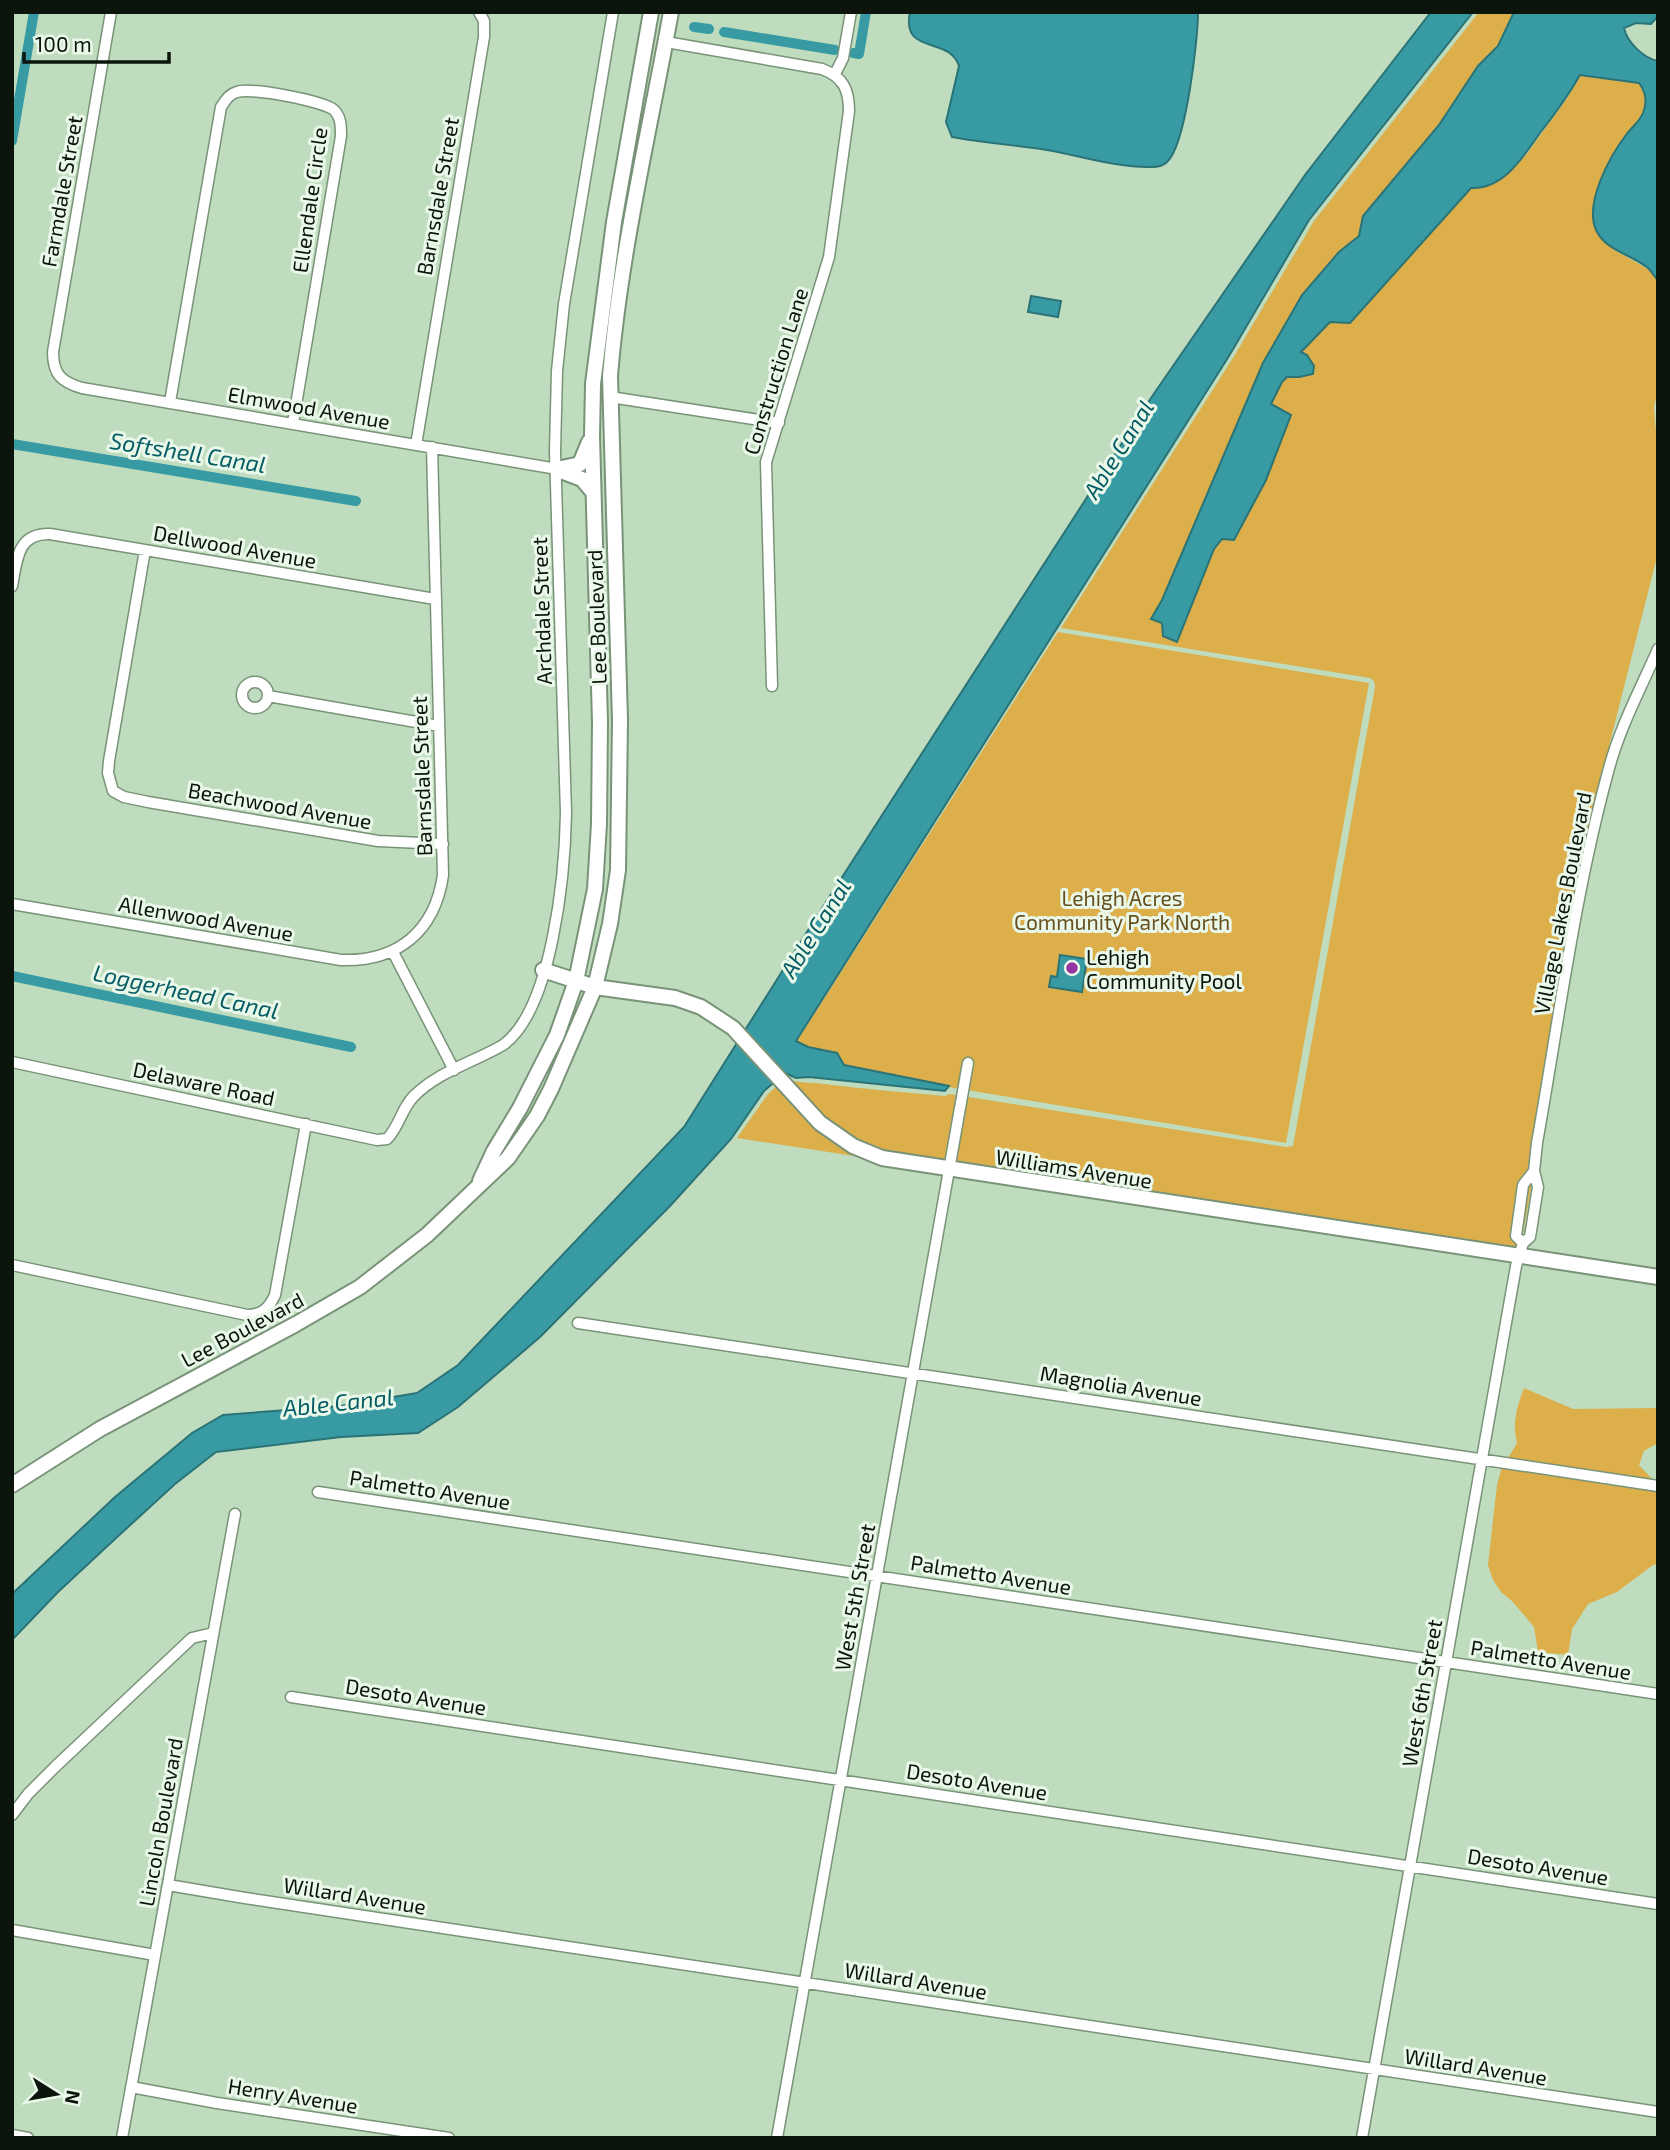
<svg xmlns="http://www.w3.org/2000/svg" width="1670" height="2150" font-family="'Exo 2',sans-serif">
<rect width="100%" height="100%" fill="#bfdcbe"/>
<!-- green -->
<path fill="#dcaf4b" d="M1479 12H1514L1498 46 1478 66 1439 124 1363 216 1359 236 1339 252 1302 295 1263 363 1162 600 1151 619 1162 623 1178 641 1214 549 1222 539 1291 415 1271 405 1282 382 1287 377H1299L1307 355 1301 353 1330 322 1350 323 1471 188 1526 155 1568 97 1580 75 1639 83 1644 90 1645 99 1643 114 1624 138 1614 250 1648 269 1658 281V390L1654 407 1658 457V553L1610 742 1520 1251 884 1153C837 1133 820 1115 786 1078 798 1084 811 1082 824 1084 864 1089 904 1092 945 1096L949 1094 1286 1147 1293 1146 1375 687 1374 681 1370 678 1061 628 1233 358 1314 221Z
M1058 632 1369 683 1286 1143 785 1060Z
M778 1085 867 1158 737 1138 768 1094Z
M1524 1388 1573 1409 1658 1408V1443L1644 1451 1639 1465 1653 1480 1658 1483V1564L1653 1565 1617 1592 1588 1604 1572 1629 1568 1655 1538 1652 1534 1627 1513 1602 1501 1592 1493 1580 1488 1565 1497 1485 1501 1470 1517 1443C1512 1424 1517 1406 1524 1388Z"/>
<!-- water -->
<path fill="#389ba4" stroke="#2a7376" stroke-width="2" d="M910 12H1198C1198 39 1186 145 1167 162 1163 166 1158 167 1152 167 1117 168 1081 156 1047 150 1016 145 983 143 952 137L946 122 959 66C949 35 901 56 910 12Z
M1431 12H1473L1309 220 1229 356 796 1041 808 1047 837 1053 844 1065 949 1086 945 1091 809 1077 796 1078 785 1073 764 1091 731 1139 670 1206 540 1337 458 1407 418 1433 341 1437 216 1452 175 1484 115 1539 58 1592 12 1640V1594L115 1497 192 1433 223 1415 340 1406 417 1393 458 1365 684 1127 817 916 1153 395 1305 175Z
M1514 12H1658V16L1651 24 1636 23 1624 28C1627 42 1643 58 1658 61V281C1655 277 1652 272 1648 268 1631 254 1606 251 1596 230 1584 203 1610 156 1626 135 1631 128 1640 121 1643 113 1647 103 1646 92 1639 83L1580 75C1568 96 1555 114 1540 133 1523 157 1504 189 1471 188L1350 323 1330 322 1301 352 1307 355 1314 366 1313 374 1299 377H1287L1282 382 1271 404 1291 415 1266 480 1234 540 1222 539 1214 549 1177 642 1163 636 1162 623 1151 619 1162 600 1263 363 1302 295 1339 252 1359 236 1363 216 1439 125 1478 66 1498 46Z
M1031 296 1061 301 1058 317 1028 312Z
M1060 955 1087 959 1082 992 1049 987 1051 976 1057 977Z"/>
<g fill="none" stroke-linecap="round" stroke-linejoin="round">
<!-- canal -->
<path stroke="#389ba4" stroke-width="10" d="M694 27 709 29
M724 32 835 50
M853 53 859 54 866 12
M12 141 34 12
M12 444 356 501
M12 976 351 1047"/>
<!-- street casing -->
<g stroke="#799378" stroke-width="13">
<path id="street" d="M111 12 53 352C53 374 61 382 82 388L557 469
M666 42 822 69C843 77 849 89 849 111L829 257 766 462 772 686
M835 74 843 58 851 12
M610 397 779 423
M170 402 221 107C226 100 229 94 237 92 251 87 323 101 334 110 341 117 341 126 341 136L293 423
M416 445 484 37V21L479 12
M145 550 109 761 108 773 113 791 124 797 148 802 378 841 443 844
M12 586C17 560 17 533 50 534L435 599
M242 695a13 13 0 1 1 26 0a13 13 0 1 1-26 0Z
M268 696 439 726
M12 904 341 960C398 962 435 931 443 875L432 447
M393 952 454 1070
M12 1062 377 1140 387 1139C399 1127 401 1110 413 1097 437 1072 474 1062 503 1045 553 1009 565 871 566 813L555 451 557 371 564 304 613 12
M1523 1243 1516 1236 1523 1185 1534 1171
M12 1265 247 1315C262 1315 269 1308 275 1295L306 1124
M578 1323 1658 1486
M318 1492 1658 1694
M291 1697 1658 1904
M12 1815 28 1794 56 1766 192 1638 213 1633
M168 1885 245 1898 1658 2112
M12 1930 155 1955
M131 2087 217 2103 449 2138
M12 2135 28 2138
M122 2138 235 1514
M777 2138 968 1063
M1362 2138 1516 1266 1523 1243 1530 1237 1538 1187 1534 1171 1537 1143C1559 1019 1575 893 1608 772 1619 729 1640 690 1658 649"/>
</g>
<!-- secondary casing -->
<g stroke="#799378" stroke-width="18">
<path id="secondary" d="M557 469 580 464 589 442
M558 470 582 479 593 492
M543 970 595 987 675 998 701 1007 733 1028 820 1123 853 1146 882 1158 1658 1277
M480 1181 494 1151 520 1108 557 1035 576 981 595 889 599 824 600 722 592 436 593 384 614 222 651 12
M12 1485 100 1429 296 1324 360 1287 427 1235 508 1158 537 1116 551 1089 595 987 610 924 618 870 620 720 610 376C620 254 649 133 671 12"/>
</g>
<!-- street -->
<use href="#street" stroke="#fff" stroke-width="10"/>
<!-- secondary -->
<use href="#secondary" stroke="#fff" stroke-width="14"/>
</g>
<!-- markers -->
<circle fill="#95359d" stroke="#eaf8e9" stroke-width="2.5" cx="1072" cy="968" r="7"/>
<g text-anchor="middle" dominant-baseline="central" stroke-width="6" stroke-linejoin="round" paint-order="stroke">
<!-- street labels -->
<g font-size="21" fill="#0b150b" stroke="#eaf8e9">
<text transform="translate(61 191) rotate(-80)">Farmdale Street</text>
<text transform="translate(437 196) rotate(-80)">Barnsdale Street</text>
<text transform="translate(309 200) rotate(-82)">Ellendale Circle</text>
<text transform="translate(775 371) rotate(-73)">Construction Lane</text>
<text transform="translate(309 407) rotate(10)">Elmwood Avenue</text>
<text transform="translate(235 546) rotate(10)">Dellwood Avenue</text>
<text transform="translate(541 611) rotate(-92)">Archdale Street</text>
<text transform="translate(596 617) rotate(-92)">Lee Boulevard</text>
<text transform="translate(421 776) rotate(-92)">Barnsdale Street</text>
<text transform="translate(280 805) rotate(10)">Beachwood Avenue</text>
<text transform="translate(1562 903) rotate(-79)">Village Lakes Boulevard</text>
<text transform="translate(206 918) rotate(10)">Allenwood Avenue</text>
<text transform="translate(204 1083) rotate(12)">Delaware Road</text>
<text transform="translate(1074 1168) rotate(9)">Williams Avenue</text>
<text transform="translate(242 1329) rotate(-28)">Lee Boulevard</text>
<text transform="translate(1121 1385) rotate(9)">Magnolia Avenue</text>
<text transform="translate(430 1489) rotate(9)">Palmetto Avenue</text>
<text transform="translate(991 1574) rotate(9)">Palmetto Avenue</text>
<text transform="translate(854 1597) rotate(-80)">West 5th Street</text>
<text transform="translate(1551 1659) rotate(9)">Palmetto Avenue</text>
<text transform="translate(1421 1693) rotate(-80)">West 6th Street</text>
<text transform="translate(416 1696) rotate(9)">Desoto Avenue</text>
<text transform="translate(977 1781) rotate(9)">Desoto Avenue</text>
<text transform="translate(160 1822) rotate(-80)">Lincoln Boulevard</text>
<text transform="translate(1538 1866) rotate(9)">Desoto Avenue</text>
<text transform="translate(355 1895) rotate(9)">Willard Avenue</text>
<text transform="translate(916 1980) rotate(9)">Willard Avenue</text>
<text transform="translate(1476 2066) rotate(9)">Willard Avenue</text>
<text transform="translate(293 2095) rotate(9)">Henry Avenue</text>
</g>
<!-- park labels -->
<g font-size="21" fill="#67501f" stroke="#eaf8e9">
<text x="1122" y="897">Lehigh Acres<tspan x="1122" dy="24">Community Park North</tspan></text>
</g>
<!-- poi labels -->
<g font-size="21" fill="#0b150b" stroke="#eaf8e9" text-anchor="start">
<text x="1086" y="956">Lehigh<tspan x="1086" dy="24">Community Pool</tspan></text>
</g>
<!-- water labels -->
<g font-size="23" font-style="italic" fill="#055c64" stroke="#eaf8e9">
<text transform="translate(1118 449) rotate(-58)">Able Canal</text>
<text transform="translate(188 452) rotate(9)">Softshell Canal</text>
<text transform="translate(815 928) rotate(-58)">Able Canal</text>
<text transform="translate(186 991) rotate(12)">Loggerhead Canal</text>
<text transform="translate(338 1402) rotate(-6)">Able Canal</text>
</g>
</g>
<!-- border -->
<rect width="1670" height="2150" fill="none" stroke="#0b150b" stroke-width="28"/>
<!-- north arrow -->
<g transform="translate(56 2094) rotate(101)" stroke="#eaf8e9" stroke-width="5" paint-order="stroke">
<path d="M0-5L12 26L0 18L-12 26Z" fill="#0b150b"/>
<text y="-10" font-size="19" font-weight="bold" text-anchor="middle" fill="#0b150b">N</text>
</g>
<!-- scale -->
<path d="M24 52v10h145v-10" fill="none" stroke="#0b150b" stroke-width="3.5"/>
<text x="35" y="52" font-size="21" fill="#0b150b" stroke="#eaf8e9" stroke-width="5" paint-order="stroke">100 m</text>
</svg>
